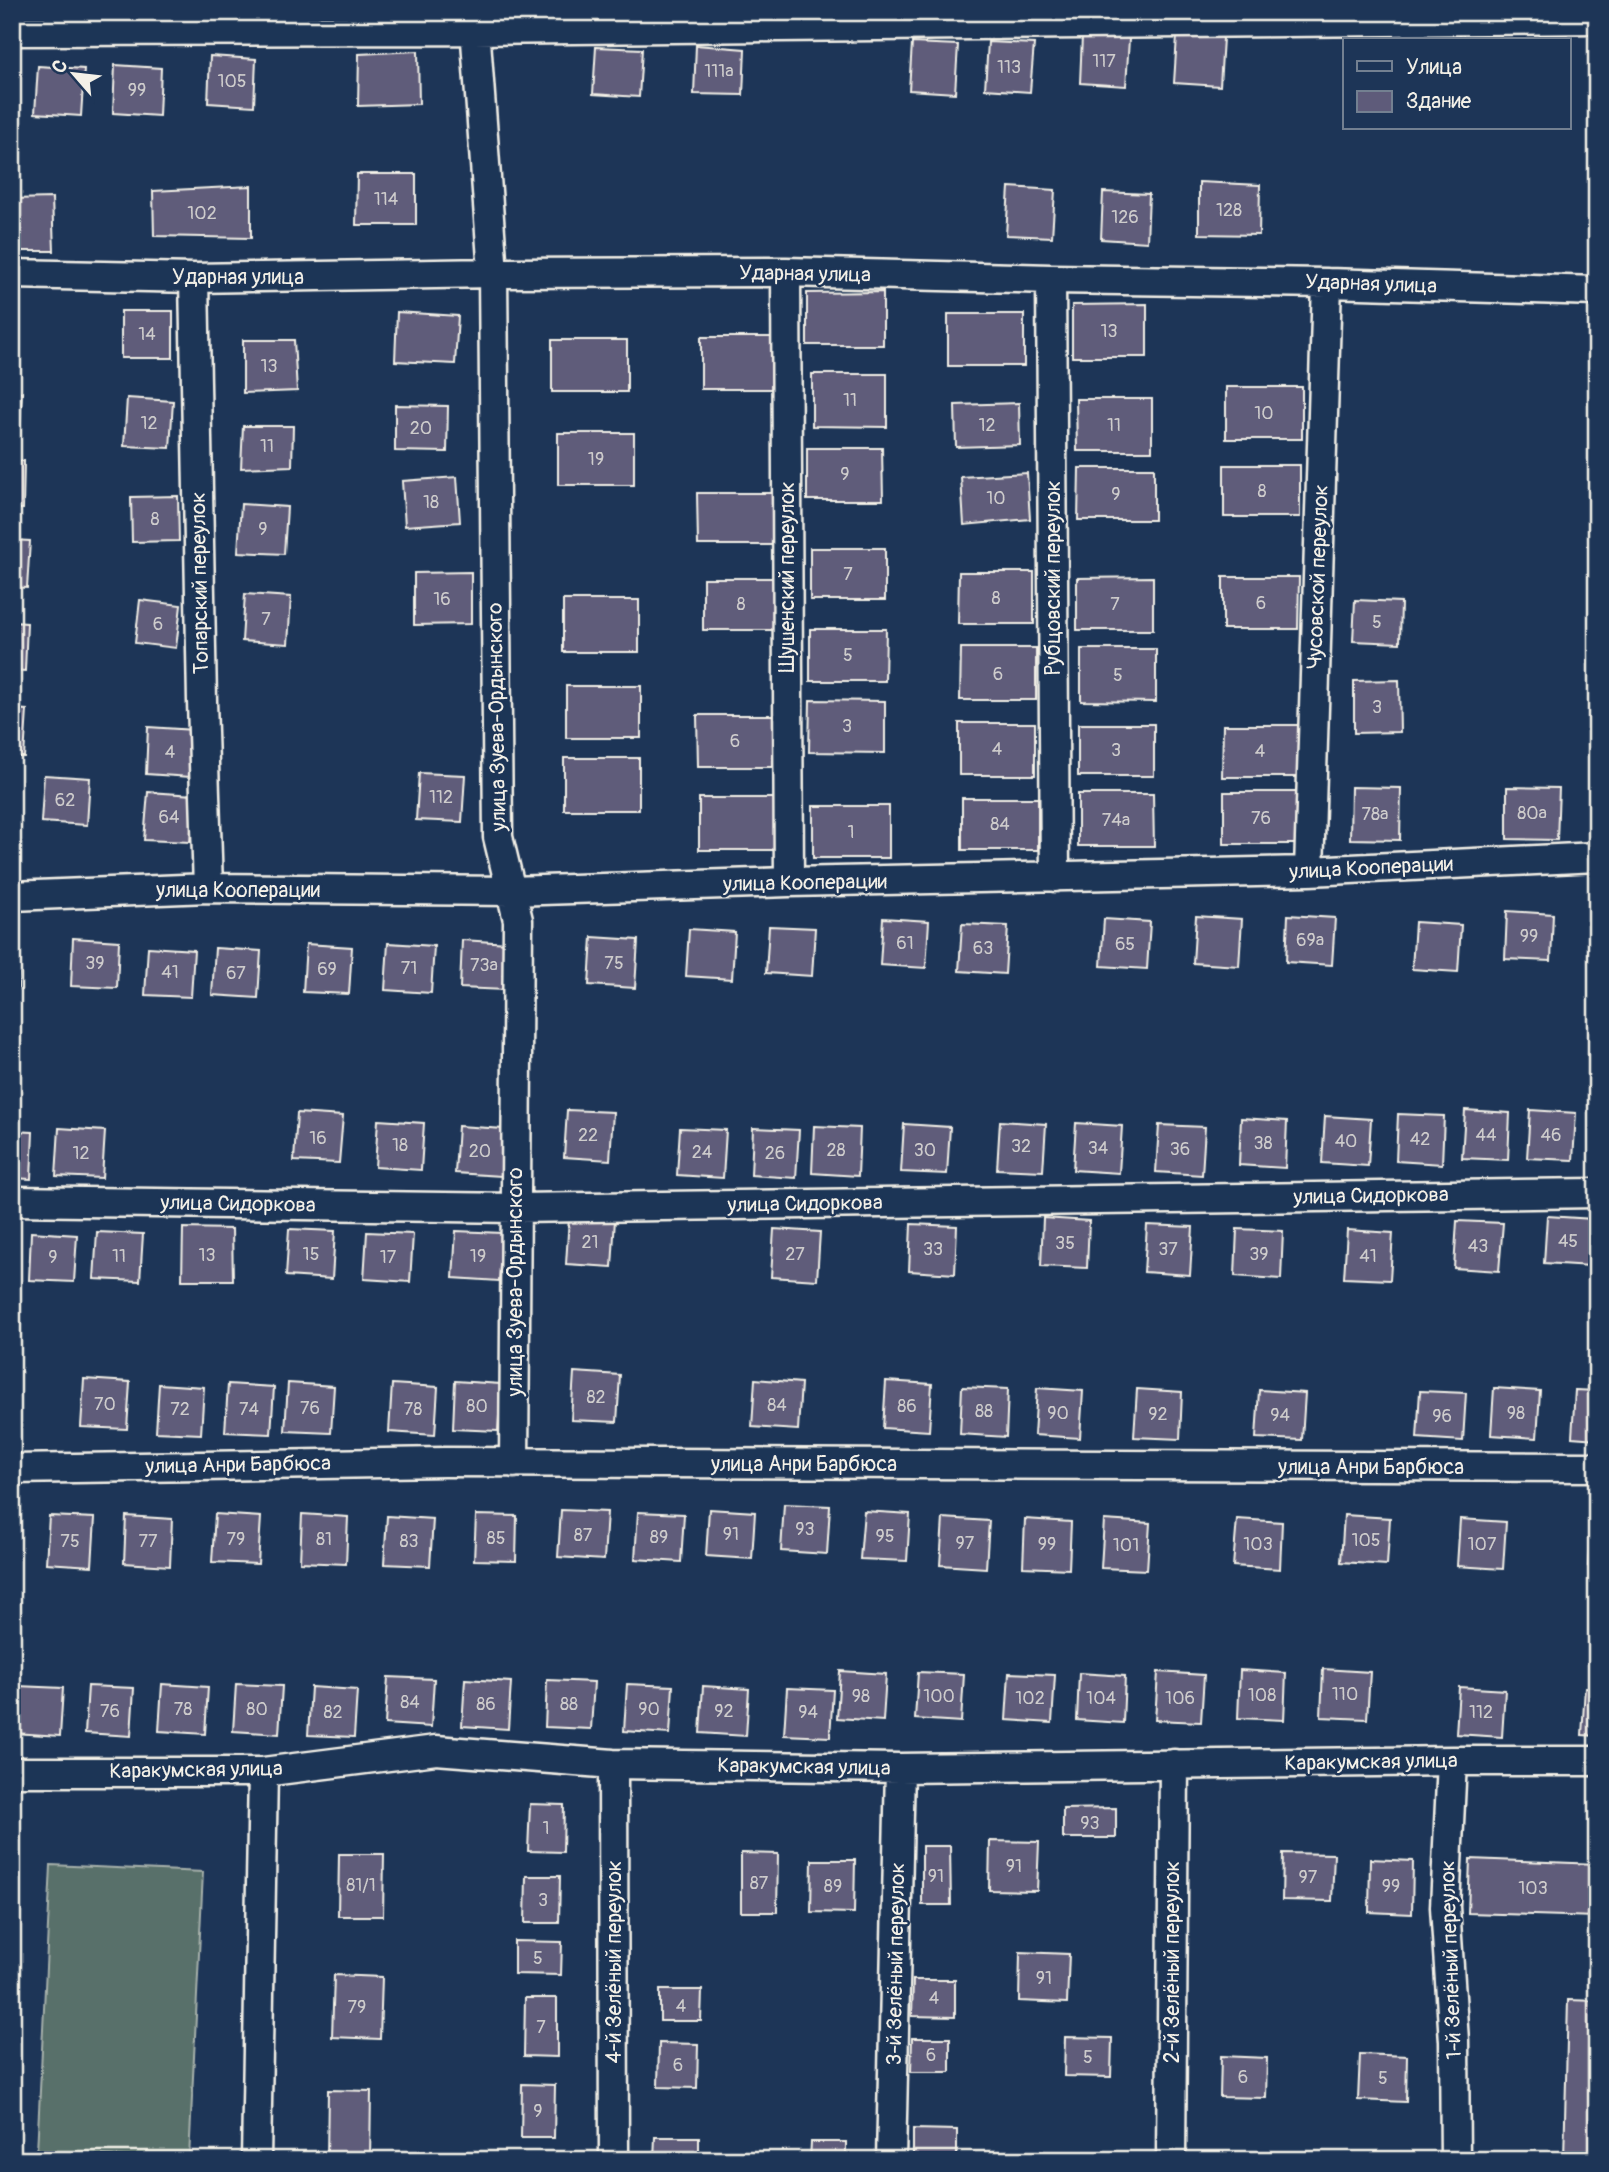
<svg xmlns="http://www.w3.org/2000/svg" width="1609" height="2172" font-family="Pangolin,sans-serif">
<rect width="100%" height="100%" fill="#1d3557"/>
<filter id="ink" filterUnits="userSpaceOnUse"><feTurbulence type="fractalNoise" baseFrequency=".0143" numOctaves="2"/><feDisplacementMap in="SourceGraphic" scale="14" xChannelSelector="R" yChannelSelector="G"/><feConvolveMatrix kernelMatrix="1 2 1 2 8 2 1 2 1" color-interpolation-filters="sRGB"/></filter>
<g filter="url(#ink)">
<!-- grass -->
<path fill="#586f6b" stroke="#a6b0aa" stroke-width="2" d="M51 1865 203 1872 189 2159 37 2152Z"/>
<!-- building -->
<path fill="#5e5b7a" stroke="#f4f1e8" stroke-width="2" d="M1082 36 1129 39 1126 86 1080 83Z
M1177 36 1223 38 1220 86 1174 83Z
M988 42 1034 44 1030 92 985 89Z
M912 43 958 45 955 93 909 90Z
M696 45 745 49 743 95 694 94Z
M596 47 642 49 639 97 593 94Z
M418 51 419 104 358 106 359 54Z
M210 56 256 59 254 106 208 103Z
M115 65 161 68 159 116 113 113Z
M38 66 84 69 81 116 35 113Z
M357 174H416V225H356Z
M1199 182 1260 185 1259 235 1199 234Z
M251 186V238L154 236 153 191Z
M1009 187 1055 190 1052 237 1006 235Z
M1103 192 1149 194 1147 242 1101 239Z
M52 198 54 251H12V199Z
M883 292V345H807V293Z
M1147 304V357H1072V305Z
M12 306H17L15 349H12Z
M121 311H173V358H121Z
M397 312 458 316 455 364 395 361Z
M948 314H1024V366H948Z
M701 337H776V389H701Z
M243 340H294L297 391 243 393Z
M552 340H627V392H552Z
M812 374H887V427L812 426Z
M1226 387H1302V439H1226Z
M12 391 22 392 19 439H12Z
M127 398 173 401 170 448 124 446Z
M1076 399H1152V451H1077Z
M1019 403 1020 445 956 447 955 405Z
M395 405 448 406 447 452 395 451Z
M243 426H293L292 466 241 468Z
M558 433H634V485H558Z
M807 448H882L883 500H807Z
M12 461H24L23 509H12Z
M1224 465H1300V517H1224Z
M1079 468H1154V520H1078Z
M1027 473 1030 519 964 525 961 477Z
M457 477 460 522 405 526 402 481Z
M697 493H773V545H698Z
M178 496 179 541 132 542 131 497Z
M241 504 287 507 284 554 238 552Z
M12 540 30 541 27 588 12 587Z
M810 548H885V600H810Z
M471 572V624L414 625V573Z
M959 572H1034V624H958Z
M1153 577V630H1077V578Z
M1223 577H1299L1298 629H1223Z
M703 578H778L779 630H703Z
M245 594 291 597 288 644 242 641Z
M140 600 181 605 176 648 135 643Z
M563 600H639V652H563Z
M1355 600 1401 602 1400 643 1353 641Z
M12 622 27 623 25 671 12 670Z
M810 629H886L885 681H810Z
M961 648H1036V700H960Z
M1081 649H1156V702L1081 701Z
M1399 680 1400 732 1354 733V681Z
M566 686H641V738H566Z
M810 700 885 701V753L809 752Z
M12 709 27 710 24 757H12Z
M697 715H773V767H698Z
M959 723H1035V775H959Z
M1078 724H1154V776H1078Z
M1223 725H1298V777H1222Z
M148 727 194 730 191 777 146 774Z
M564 758H639V810H564Z
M419 773 465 775 462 822 416 820Z
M44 775 90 778 87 825 41 822Z
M1351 787 1401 788 1400 840 1350 839Z
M1507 787 1559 788 1557 840 1507 839Z
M148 792 194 795 190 842 144 840Z
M1224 792H1299V844H1224Z
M1078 794H1153L1154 846H1078Z
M699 798H775V850H699Z
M962 798H1038V850H962Z
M813 806H889V858H813Z
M1593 910H1597V958H1590Z
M1507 911 1553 914 1551 961 1505 959Z
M1288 915 1335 918 1332 965 1286 962Z
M1196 916 1242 919 1239 966 1193 963Z
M883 918 929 921 926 968 880 965Z
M1104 919 1150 922 1147 969 1101 966Z
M1415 922 1461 925 1458 972 1412 969Z
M962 924 1008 926 1005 974 959 971Z
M769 926 815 928 812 976 766 973Z
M689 929 735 932 732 979 686 976Z
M592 937 638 940 635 988 589 985Z
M73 938 119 941 117 988 71 986Z
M462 940 508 943 506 990 460 988Z
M12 941H20L18 989 12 988Z
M388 943 434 946 431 993 385 990Z
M306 944 352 947 349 994 303 992Z
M148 947 194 950 191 997 145 995Z
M215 948 261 951 258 998 212 995Z
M567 1110 613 1112 610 1160 564 1157Z
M1465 1110 1510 1113 1508 1160 1462 1158Z
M1530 1110 1576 1113 1573 1160 1527 1158Z
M297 1113 343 1116 339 1163 294 1161Z
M1398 1114 1444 1116 1442 1164 1396 1161Z
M1325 1116 1371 1119 1368 1166 1322 1163Z
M1241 1118 1287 1121 1285 1168 1239 1165Z
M378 1120 424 1123 421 1170 375 1167Z
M1000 1121 1046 1124 1043 1171 997 1169Z
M1076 1123 1122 1126 1119 1173 1073 1170Z
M904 1124 950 1127 947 1174 901 1172Z
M1159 1125 1205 1127 1202 1175 1156 1172Z
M458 1126 504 1129 501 1176 455 1173Z
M814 1126 860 1128 858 1176 812 1173Z
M59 1128 105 1131 102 1178 56 1176Z
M680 1128 726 1130 723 1178 677 1175Z
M753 1128 799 1130 796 1178 751 1175Z
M12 1131 33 1132 31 1179 12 1178Z
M1547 1216 1593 1219 1590 1266 1544 1263Z
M569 1217 615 1219 612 1267 566 1264Z
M1043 1218 1089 1221 1087 1268 1041 1266Z
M1457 1221 1503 1223 1499 1271 1454 1268Z
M911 1224 957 1226 955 1274 909 1271Z
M1147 1225 1193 1227 1190 1275 1144 1272Z
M183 1228 232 1229 233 1280H182Z
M289 1229 335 1231 332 1279 286 1276Z
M774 1229 820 1232 817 1280 771 1277Z
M1237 1229 1283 1231 1281 1279 1235 1276Z
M1347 1230 1393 1233 1390 1280 1344 1278Z
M456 1231 502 1233 499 1281 453 1278Z
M31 1232 77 1235 74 1282 29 1280Z
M97 1232 143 1234 140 1281 94 1279Z
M367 1232 413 1234 410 1282 364 1279Z
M574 1372 620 1375 617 1422 571 1420Z
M84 1379 130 1382 127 1429 81 1427Z
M755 1379 801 1383 798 1430 752 1427Z
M455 1381 501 1384 498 1431 453 1429Z
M886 1381 932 1384 929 1431 883 1428Z
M288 1383 334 1386 331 1433 285 1431Z
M159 1384 204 1387 201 1434 156 1432Z
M228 1384 274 1387 271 1434 225 1432Z
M392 1384 438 1387 435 1435 389 1432Z
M962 1387 1008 1389 1006 1437 960 1434Z
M1037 1388 1083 1391 1080 1438 1034 1435Z
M1494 1388 1540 1391 1537 1438 1491 1435Z
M1137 1389 1182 1392 1180 1439 1134 1437Z
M1259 1390 1305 1393 1302 1440 1256 1438Z
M1575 1390 1597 1391V1439L1572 1437Z
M1420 1391 1466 1393 1463 1441 1417 1438Z
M784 1504 830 1506 827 1554 781 1551Z
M709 1509 755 1512 752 1559 706 1556Z
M561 1510 607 1512 604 1560 558 1557Z
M864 1511 910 1514 907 1561 860 1559Z
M638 1512 684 1514 681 1562 635 1559Z
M215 1514 261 1517 258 1564 212 1562Z
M302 1514 348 1517 346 1564 300 1562Z
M476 1515 517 1516 516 1561 474 1560Z
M1344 1515 1390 1518 1387 1565 1341 1562Z
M49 1516 95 1518 92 1566 46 1563Z
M126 1516 172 1519 170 1566 124 1563Z
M387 1516 433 1519 430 1566 384 1564Z
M943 1518 989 1521 986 1568 940 1565Z
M1025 1519 1071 1522 1069 1569 1023 1567Z
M1237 1519 1282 1522 1280 1569 1233 1566Z
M1460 1519 1506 1522 1503 1569 1457 1566Z
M1591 1519H1597V1567L1588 1566Z
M1104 1520 1150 1523 1147 1570 1101 1568Z
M1323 1669 1370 1672 1367 1719 1321 1717Z
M1240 1670 1286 1673 1284 1720 1238 1718Z
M840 1671 886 1674 883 1721 837 1718Z
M918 1672 964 1674 961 1722 915 1719Z
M1158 1672 1204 1675 1201 1722 1155 1720Z
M1009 1673 1055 1675 1052 1723 1006 1720Z
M1079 1673 1125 1676 1123 1723 1077 1720Z
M388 1677 434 1679 431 1727 385 1724Z
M465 1679 511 1682 508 1729 462 1726Z
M547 1680 594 1682 591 1729 545 1727Z
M162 1684 208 1687 205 1734 159 1731Z
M236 1684 282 1686 279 1734 233 1731Z
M627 1684 673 1686 670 1734 624 1731Z
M17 1686 63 1688 60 1736 14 1733Z
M88 1686 134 1688 131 1736 85 1733Z
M703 1686 749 1689 746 1736 700 1733Z
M311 1687 357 1690 354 1737 308 1735Z
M1459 1687 1505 1690 1502 1737 1456 1734Z
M1585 1687 1597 1688V1736L1582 1735Z
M787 1688 833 1690 830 1737 784 1735Z
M530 1804 564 1805 563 1852 528 1851Z
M1116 1808V1838H1063V1809Z
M990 1841 1039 1842 1037 1891 989 1890Z
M922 1846H950L951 1905H922Z
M741 1853 778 1854 777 1912H741Z
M1283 1853 1334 1854 1332 1901 1282 1900Z
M339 1854H384L383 1916H338Z
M1370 1859 1413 1861 1412 1914 1369 1912Z
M1470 1859 1597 1864V1917L1468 1913Z
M812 1860H855L854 1913 811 1912Z
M526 1876H560L559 1923H525Z
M514 1941 562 1942 561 1975 514 1974Z
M1020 1952 1069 1954 1067 2003 1019 2001Z
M334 1975 382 1977 380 2039 332 2037Z
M913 1980H955V2017L912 2016Z
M660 1990H702L701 2021H660Z
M525 1998H557V2057L524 2056Z
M1568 2000 1597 2001V2160H1564Z
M1065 2037 1112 2038 1111 2077 1064 2076Z
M912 2038H950V2072H911Z
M659 2043 698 2044 697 2088 658 2087Z
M1360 2054 1407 2056 1406 2102 1358 2100Z
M1221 2056 1267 2058 1266 2098 1220 2097Z
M522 2084 555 2085 554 2138H521Z
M328 2090 371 2091 370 2160H327Z
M913 2129 957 2130V2160H913Z
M655 2137H699V2160H654Z
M811 2142H846V2160H810Z"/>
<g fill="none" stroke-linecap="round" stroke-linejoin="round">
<!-- minor casing -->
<g stroke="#f4f1e8" stroke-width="33">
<path id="minor" d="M474 13 493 273 498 837 518 920 514 1463
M12 31 474 30 1597 19
M786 272 789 882
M12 274 194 278 493 273 786 272 1051 279 1327 283 1597 291
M194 278 202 701 208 888
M1051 279 1055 877
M1309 871 1327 283
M12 896 208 888 511 891 789 882 1309 871 1597 857
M12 1201 516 1208 1597 1193
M12 1469 444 1462 1597 1467
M1452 1761 1445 1907 1454 2041 1455 2160
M613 1764 614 2160
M12 1772H263L436 1750 613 1764 900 1768 1452 1761H1597
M256 2160 263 1772
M891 2160 900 1768
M1171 2160 1174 1764"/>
</g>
<!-- minor -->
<use href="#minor" stroke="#1d3557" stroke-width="28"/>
</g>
</g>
<g text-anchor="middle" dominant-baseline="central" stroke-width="5" stroke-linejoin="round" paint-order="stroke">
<!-- number labels -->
<g font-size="18" fill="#cecccc">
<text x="1104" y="61">117</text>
<text x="1009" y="67">113</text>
<text x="719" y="71">111а</text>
<text x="232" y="81">105</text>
<text x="137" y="90">99</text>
<text x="386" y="199">114</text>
<text x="1229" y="210">128</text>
<text x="202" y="213">102</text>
<text x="1125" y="217">126</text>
<text x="1109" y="331">13</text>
<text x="147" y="334">14</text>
<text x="269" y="366">13</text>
<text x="850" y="400">11</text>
<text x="1264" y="413">10</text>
<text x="149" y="423">12</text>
<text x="987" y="425">12</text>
<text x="1114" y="425">11</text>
<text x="421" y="428">20</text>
<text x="267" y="446">11</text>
<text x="596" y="459">19</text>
<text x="845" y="474">9</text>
<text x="1262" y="491">8</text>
<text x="1116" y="494">9</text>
<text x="996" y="498">10</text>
<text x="431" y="502">18</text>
<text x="155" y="519">8</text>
<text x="263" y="529">9</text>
<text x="848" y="574">7</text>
<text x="996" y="598">8</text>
<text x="442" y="599">16</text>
<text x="1261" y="603">6</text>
<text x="741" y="604">8</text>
<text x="1115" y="604">7</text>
<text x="266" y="619">7</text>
<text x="1377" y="622">5</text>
<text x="158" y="624">6</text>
<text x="848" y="655">5</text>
<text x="998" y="674">6</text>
<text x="1118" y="675">5</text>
<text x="1377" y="707">3</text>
<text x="847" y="726">3</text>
<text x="735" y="741">6</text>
<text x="997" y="749">4</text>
<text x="1116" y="750">3</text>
<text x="1260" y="751">4</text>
<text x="170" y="752">4</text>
<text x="441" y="797">112</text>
<text x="65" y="800">62</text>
<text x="1532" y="813">80а</text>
<text x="1375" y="814">78а</text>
<text x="169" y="817">64</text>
<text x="1261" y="818">76</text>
<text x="1116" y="820">74а</text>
<text x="1000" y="824">84</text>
<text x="851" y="832">1</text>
<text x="1529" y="936">99</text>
<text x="1310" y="940">69а</text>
<text x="905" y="943">61</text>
<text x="1125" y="944">65</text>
<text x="983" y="948">63</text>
<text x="95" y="963">39</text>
<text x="614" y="963">75</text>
<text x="484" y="965">73а</text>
<text x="409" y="968">71</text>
<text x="327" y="969">69</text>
<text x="170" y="972">41</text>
<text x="236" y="973">67</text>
<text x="588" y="1135">22</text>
<text x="1486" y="1135">44</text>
<text x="1551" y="1135">46</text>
<text x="318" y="1138">16</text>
<text x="1420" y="1139">42</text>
<text x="1346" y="1141">40</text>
<text x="1263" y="1143">38</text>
<text x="400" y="1145">18</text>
<text x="1021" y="1146">32</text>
<text x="1098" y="1148">34</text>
<text x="1180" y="1149">36</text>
<text x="836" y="1150">28</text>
<text x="925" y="1150">30</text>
<text x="480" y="1151">20</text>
<text x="702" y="1152">24</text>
<text x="81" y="1153">12</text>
<text x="775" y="1153">26</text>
<text x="1568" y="1241">45</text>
<text x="590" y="1242">21</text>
<text x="1065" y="1243">35</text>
<text x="1478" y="1246">43</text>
<text x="933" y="1249">33</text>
<text x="1168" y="1249">37</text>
<text x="311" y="1254">15</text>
<text x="795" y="1254">27</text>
<text x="1259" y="1254">39</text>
<text x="207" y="1255">13</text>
<text x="119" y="1256">11</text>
<text x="478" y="1256">19</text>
<text x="1368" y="1256">41</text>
<text x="53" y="1257">9</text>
<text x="388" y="1257">17</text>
<text x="596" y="1397">82</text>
<text x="105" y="1404">70</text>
<text x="777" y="1405">84</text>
<text x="477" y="1406">80</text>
<text x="907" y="1406">86</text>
<text x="310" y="1408">76</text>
<text x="180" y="1409">72</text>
<text x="249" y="1409">74</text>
<text x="413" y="1409">78</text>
<text x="984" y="1411">88</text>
<text x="1058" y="1413">90</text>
<text x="1516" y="1413">98</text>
<text x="1158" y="1414">92</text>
<text x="1280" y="1415">94</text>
<text x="1442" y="1416">96</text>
<text x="805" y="1529">93</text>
<text x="731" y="1534">91</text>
<text x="583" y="1535">87</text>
<text x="885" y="1536">95</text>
<text x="659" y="1537">89</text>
<text x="496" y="1538">85</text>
<text x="236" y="1539">79</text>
<text x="324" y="1539">81</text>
<text x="1366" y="1540">105</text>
<text x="70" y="1541">75</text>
<text x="148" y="1541">77</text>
<text x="409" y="1541">83</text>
<text x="965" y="1543">97</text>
<text x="1047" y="1544">99</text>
<text x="1258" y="1544">103</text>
<text x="1482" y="1544">107</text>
<text x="1126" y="1545">101</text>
<text x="1345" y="1694">110</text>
<text x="1262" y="1695">108</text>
<text x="861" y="1696">98</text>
<text x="939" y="1696">100</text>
<text x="1030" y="1698">102</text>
<text x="1101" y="1698">104</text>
<text x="1180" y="1698">106</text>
<text x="410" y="1702">84</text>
<text x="486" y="1704">86</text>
<text x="569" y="1704">88</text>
<text x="183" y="1709">78</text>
<text x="257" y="1709">80</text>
<text x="649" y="1709">90</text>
<text x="110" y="1711">76</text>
<text x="724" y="1711">92</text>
<text x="333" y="1712">82</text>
<text x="808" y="1712">94</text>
<text x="1481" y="1712">112</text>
<text x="1090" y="1823">93</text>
<text x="546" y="1828">1</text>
<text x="1014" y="1866">91</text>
<text x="936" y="1876">91</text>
<text x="1308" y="1877">97</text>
<text x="759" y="1883">87</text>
<text x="361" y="1885">81/1</text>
<text x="833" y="1886">89</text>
<text x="1391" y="1886">99</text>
<text x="1533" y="1888">103</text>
<text x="543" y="1900">3</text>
<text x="538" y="1958">5</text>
<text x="1044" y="1978">91</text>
<text x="934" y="1998">4</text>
<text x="681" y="2006">4</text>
<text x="357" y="2007">79</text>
<text x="541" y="2027">7</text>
<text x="931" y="2055">6</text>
<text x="1088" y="2057">5</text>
<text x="678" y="2065">6</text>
<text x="1243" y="2077">6</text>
<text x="1383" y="2078">5</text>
<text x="538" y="2111">9</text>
</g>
<!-- street labels -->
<g font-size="21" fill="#f4f1e8" stroke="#1d3557">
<text transform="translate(805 274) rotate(1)">Ударная улица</text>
<text x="238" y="277">Ударная улица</text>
<text transform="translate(1371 284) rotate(2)">Ударная улица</text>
<text transform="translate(787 577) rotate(-90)">Шушенский переулок</text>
<text transform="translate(1318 577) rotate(-88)">Чусовской переулок</text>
<text transform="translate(1053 578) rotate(-90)">Рубцовский переулок</text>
<text transform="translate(200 583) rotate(-91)">Топарский переулок</text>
<text transform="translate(497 717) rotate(-91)">улица Зуева-Ордынского</text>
<text transform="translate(1371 868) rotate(-3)">улица Кооперации</text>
<text transform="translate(805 883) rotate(-1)">улица Кооперации</text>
<text x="238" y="890">улица Кооперации</text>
<text transform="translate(1371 1196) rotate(-1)">улица Сидоркова</text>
<text transform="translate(238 1204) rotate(1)">улица Сидоркова</text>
<text transform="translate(805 1204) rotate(-1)">улица Сидоркова</text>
<text transform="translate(515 1282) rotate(-90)">улица Зуева-Ордынского</text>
<text x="804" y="1464">улица Анри Барбюса</text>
<text transform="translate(238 1465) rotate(-1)">улица Анри Барбюса</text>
<text x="1371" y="1467">улица Анри Барбюса</text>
<text transform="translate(1371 1762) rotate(-1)">Каракумская улица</text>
<text transform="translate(804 1767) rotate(1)">Каракумская улица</text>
<text transform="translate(196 1770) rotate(-1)">Каракумская улица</text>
<text transform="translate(1451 1960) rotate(-92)">1-й Зелёный переулок</text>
<text transform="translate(614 1962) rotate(-90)">4-й Зелёный переулок</text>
<text transform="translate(1172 1962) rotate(-90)">2-й Зелёный переулок</text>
<text transform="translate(896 1964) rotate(-89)">3-й Зелёный переулок</text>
</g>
</g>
<!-- margin -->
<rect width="1609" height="2172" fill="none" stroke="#1d3557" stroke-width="42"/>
<rect x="21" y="21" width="1567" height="2130" fill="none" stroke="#f4f1e8" stroke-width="2.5" filter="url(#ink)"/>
<!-- legend -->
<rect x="1343" y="38" width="228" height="91" fill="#1d3557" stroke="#738091" stroke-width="2"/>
<rect x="1357" y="61" width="35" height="10" fill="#1d3557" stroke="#738091" stroke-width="2"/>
<text x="1406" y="74" font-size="21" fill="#f4f1e8">Улица</text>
<rect x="1357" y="91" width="35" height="21" fill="#5e5b7a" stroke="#738091" stroke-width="2"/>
<text x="1406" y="108" font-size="21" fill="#f4f1e8">Здание</text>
<!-- north arrow -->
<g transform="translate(74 74) rotate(298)" stroke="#1d3557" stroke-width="5" paint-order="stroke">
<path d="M0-5L12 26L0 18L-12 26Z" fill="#f4f1e8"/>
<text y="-10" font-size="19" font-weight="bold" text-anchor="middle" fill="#f4f1e8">С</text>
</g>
</svg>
